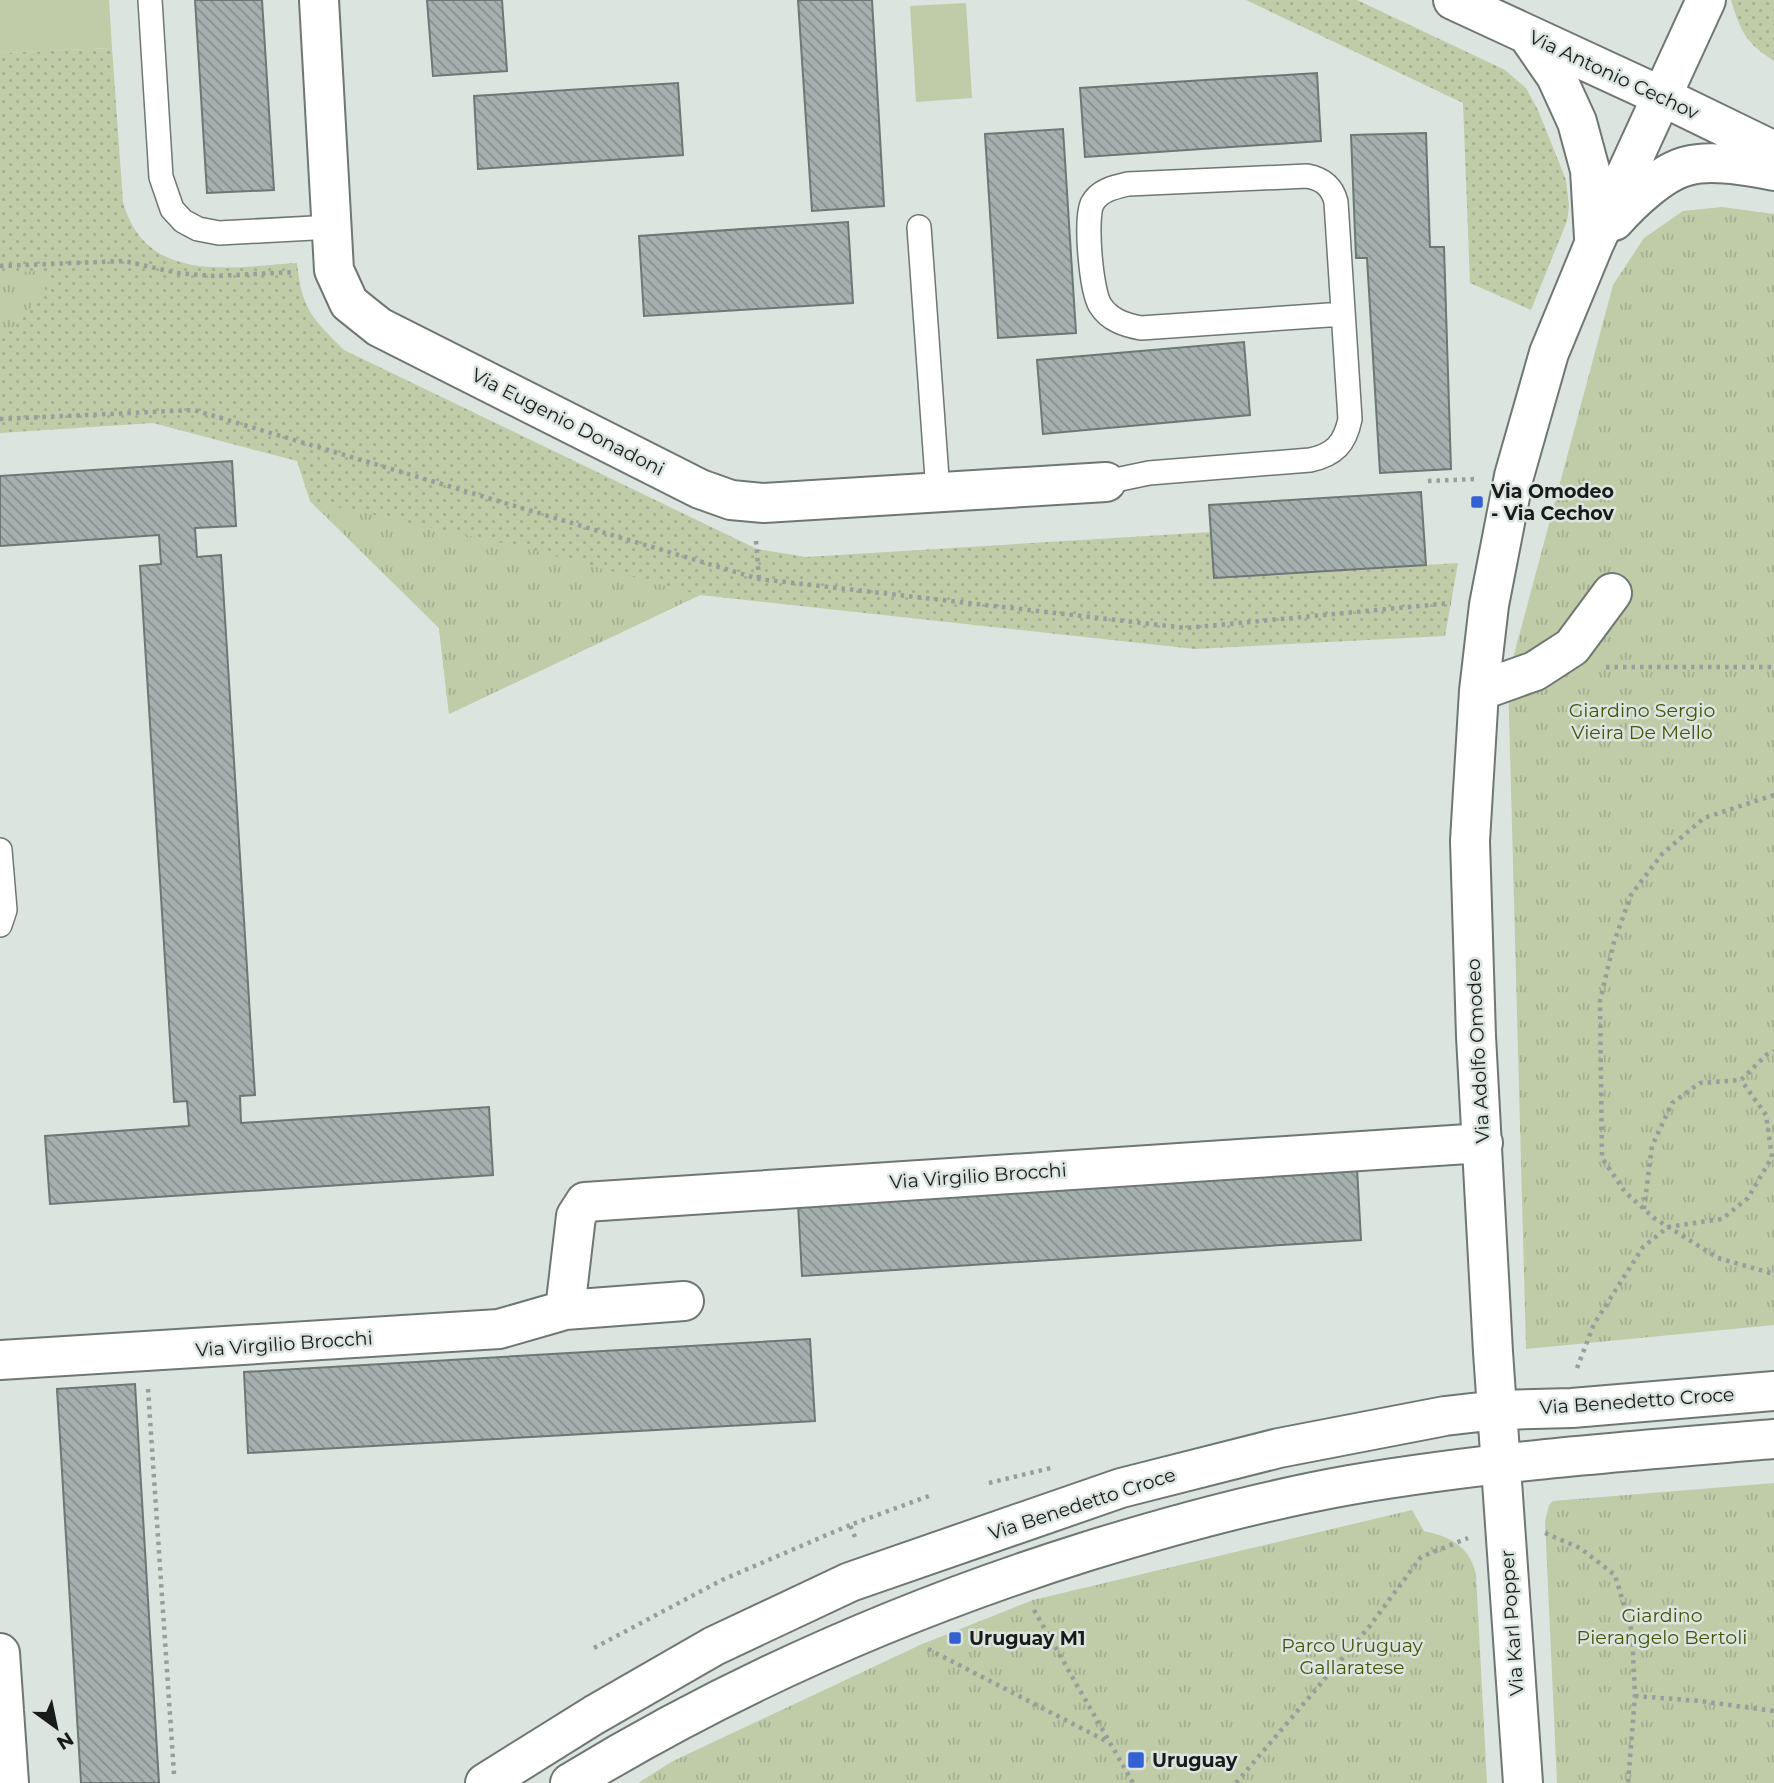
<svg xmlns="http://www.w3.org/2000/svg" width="1774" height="1783" font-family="Montserrat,sans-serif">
<defs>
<pattern id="grass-dots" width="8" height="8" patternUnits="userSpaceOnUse" patternTransform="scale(1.75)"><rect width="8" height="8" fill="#c0cba8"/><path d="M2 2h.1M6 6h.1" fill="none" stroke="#a4ae90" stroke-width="1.8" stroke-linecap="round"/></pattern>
<pattern id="park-tufts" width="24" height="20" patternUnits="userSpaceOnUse" patternTransform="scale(1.75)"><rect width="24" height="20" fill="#c0cba8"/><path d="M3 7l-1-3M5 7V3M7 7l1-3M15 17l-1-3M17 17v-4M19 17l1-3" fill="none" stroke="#a4ae90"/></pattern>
<pattern id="building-back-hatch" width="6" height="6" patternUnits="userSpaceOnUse" patternTransform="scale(1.75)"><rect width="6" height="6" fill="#a6b1af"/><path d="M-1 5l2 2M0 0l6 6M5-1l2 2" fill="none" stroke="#868f8e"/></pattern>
</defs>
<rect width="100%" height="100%" fill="#dbe4df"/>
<!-- grass -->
<path fill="url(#grass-dots)" d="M1246 0H1357L1505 70 1526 88 1538 110 1566 180 1569 206 1567 221 1531 310 1470 283 1463 103Z
M1731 0H1774V61C1745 42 1741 32 1731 0Z
M112 48 123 202C146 285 231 267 297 263 302 310 312 318 344 350L757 549 806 557 1211 532 1214 578 1458 563 1445 636 1195 649 700 595 449 714 439 628 310 501 297 461 153 423 0 433V53Z"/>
<!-- park -->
<path fill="url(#park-tufts)" d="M1722 207 1774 214V1325L1526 1349 1508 677 1613 285 1644 238 1683 211Z
M39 271 52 284 0 342V273Z
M310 501 529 549 700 595 449 714 439 628Z
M1774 1483V1783H1557L1545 1521 1549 1505 1553 1501Z
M1412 1510 1424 1531C1451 1537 1470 1546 1476 1575L1487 1783H638L673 1761 920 1645 1033 1600Z"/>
<!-- garden -->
<path fill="#c0cba8" d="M0 0H109L112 48 0 53Z
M966 3 972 98 916 102 910 6Z"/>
<!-- building -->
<path fill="url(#building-back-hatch)" stroke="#6d7775" stroke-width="2" d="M195 0H262L274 190 207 193Z
M427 0H502L507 71 433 76Z
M798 0H872L884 206 812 211Z
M1317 73 1321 141 1085 157 1080 88Z
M678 83 683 155 478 169 474 96Z
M1063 129 1076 333 998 338 985 134Z
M1426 133 1430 247H1444L1451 469 1380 473 1367 258H1356L1351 135Z
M848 222 853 303 644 316 639 236Z
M1244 342 1250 415 1043 434 1037 360Z
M232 461 236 526 195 528 197 557 221 555 255 1095 240 1096 241 1123 489 1107 493 1175 50 1204 45 1136 189 1126 187 1101 174 1102 140 566 161 564 159 535 0 546V476Z
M1421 492 1426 565 1214 578 1209 505Z
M1357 1168 1361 1240 802 1276 798 1204Z
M810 1339 815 1421 248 1453 244 1372Z
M135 1384 159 1783H81L57 1389Z"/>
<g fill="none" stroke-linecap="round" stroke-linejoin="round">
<!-- service casing -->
<g stroke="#6f7773" stroke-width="26">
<path id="service" d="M150 0 161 177 172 209 183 221 198 229 219 233 332 227
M919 227 938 492
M1106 482 1149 473 1310 460C1334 455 1345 444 1350 419L1336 202C1332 186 1323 179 1307 176L1128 184C1115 187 1099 190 1092 204 1085 220 1091 290 1100 305 1109 320 1125 325 1141 328L1343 314
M0 850 5 910 0 925"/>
</g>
<!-- minor casing -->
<g stroke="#6f7773" stroke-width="42">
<path id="minor" d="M319 0 334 270 349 303 379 327 700 489 731 500 764 503 1106 482
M1453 0 1663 97 1774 151
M1529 37 1556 76 1577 122 1590 170 1594 238
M1614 221C1631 202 1662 172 1687 166 1711 159 1750 166 1774 171
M1479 691 1535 671 1572 647 1612 593
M565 1310 576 1216 585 1202 1483 1143
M0 1360 499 1329 565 1310 684 1301
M0 1653 9 1783
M485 1783 594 1715 714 1646 850 1582 1121 1488 1279 1448 1445 1416 1497 1410 1572 1408 1774 1391
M570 1783C732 1684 904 1609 1085 1552 1172 1525 1260 1501 1350 1485 1491 1461 1632 1451 1774 1439
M1523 1783 1493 1352 1476 1036 1470 841 1479 691 1489 605 1514 476 1549 353 1594 244 1706 0"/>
</g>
<!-- path -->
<path stroke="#979e9b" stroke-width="4.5" stroke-dasharray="3.5 5" stroke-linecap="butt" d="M0 266 124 261 177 273 214 276 295 272
M0 419 194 410 759 579 1186 628 1451 603
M1428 481 1476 479
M756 541 759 579
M1606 667H1774
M1774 795 1704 818 1662 854 1631 895 1614 942 1600 1001 1602 1158 1625 1192 1654 1218 1718 1258 1774 1274
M1644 1209 1652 1146 1672 1103 1700 1083 1741 1080 1766 1055 1774 1051
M1577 1368 1594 1324 1643 1247 1668 1227 1722 1219 1748 1198 1772 1157 1766 1115 1741 1080
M148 1389 174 1774
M989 1483 1051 1468
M1545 1533 1580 1548 1615 1575 1632 1632 1635 1696 1628 1783
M855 1537 850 1525 929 1496
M1034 1610 1133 1783
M594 1648 722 1580 850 1525
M928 1649 1108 1742
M1635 1696 1700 1701 1774 1711
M1236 1783 1369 1627 1421 1557 1468 1538"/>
<!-- service -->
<use href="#service" stroke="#fff" stroke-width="23"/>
<!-- minor -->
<use href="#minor" stroke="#fff" stroke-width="38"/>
</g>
<!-- markers -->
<g fill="#3461d1" stroke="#dbe4df" stroke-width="2.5">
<rect x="1470" y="495" width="14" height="14" rx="3.5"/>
<rect x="948" y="1631" width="14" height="14" rx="3.5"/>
<rect x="1127" y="1751" width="18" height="18" rx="3.5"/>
</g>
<g text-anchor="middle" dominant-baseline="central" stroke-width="5" stroke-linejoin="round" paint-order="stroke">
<!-- street labels -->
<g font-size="19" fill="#181b1a" stroke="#dbe4df">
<text transform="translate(1614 75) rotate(25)">Via Antonio Cechov</text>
<text transform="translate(568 422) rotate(27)">Via Eugenio Donadoni</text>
<text transform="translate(1478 1051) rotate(-93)">Via Adolfo Omodeo</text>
<text transform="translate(978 1176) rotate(-4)">Via Virgilio Brocchi</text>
<text transform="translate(284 1344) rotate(-4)">Via Virgilio Brocchi</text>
<text transform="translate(1637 1401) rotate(-4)">Via Benedetto Croce</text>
<text transform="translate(1082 1504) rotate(-18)">Via Benedetto Croce</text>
<text transform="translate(1512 1623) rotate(-94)">Via Karl Popper</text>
</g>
<!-- poi labels -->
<g font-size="19" font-weight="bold" fill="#181b1a" stroke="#dbe4df" text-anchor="start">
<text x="1491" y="491">Via Omodeo<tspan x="1491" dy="22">- Via Cechov</tspan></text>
<text x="969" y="1638">Uruguay M1</text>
<text x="1152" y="1760">Uruguay</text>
</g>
<!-- park labels -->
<g font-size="19" fill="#45550a" stroke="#dbe4df">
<text x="1642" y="710">Giardino Sergio<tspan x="1642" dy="22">Vieira De Mello</tspan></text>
<text x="1662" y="1615">Giardino<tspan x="1662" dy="22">Pierangelo Bertoli</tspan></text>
<text x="1352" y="1645">Parco Uruguay<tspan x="1352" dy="22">Gallaratese</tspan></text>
</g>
</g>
<!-- north arrow -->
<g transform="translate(56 1727) rotate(147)" stroke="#dbe4df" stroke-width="5" paint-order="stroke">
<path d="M0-5L12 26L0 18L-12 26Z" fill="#181b1a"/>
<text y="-10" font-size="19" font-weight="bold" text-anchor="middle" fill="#181b1a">N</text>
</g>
</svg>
